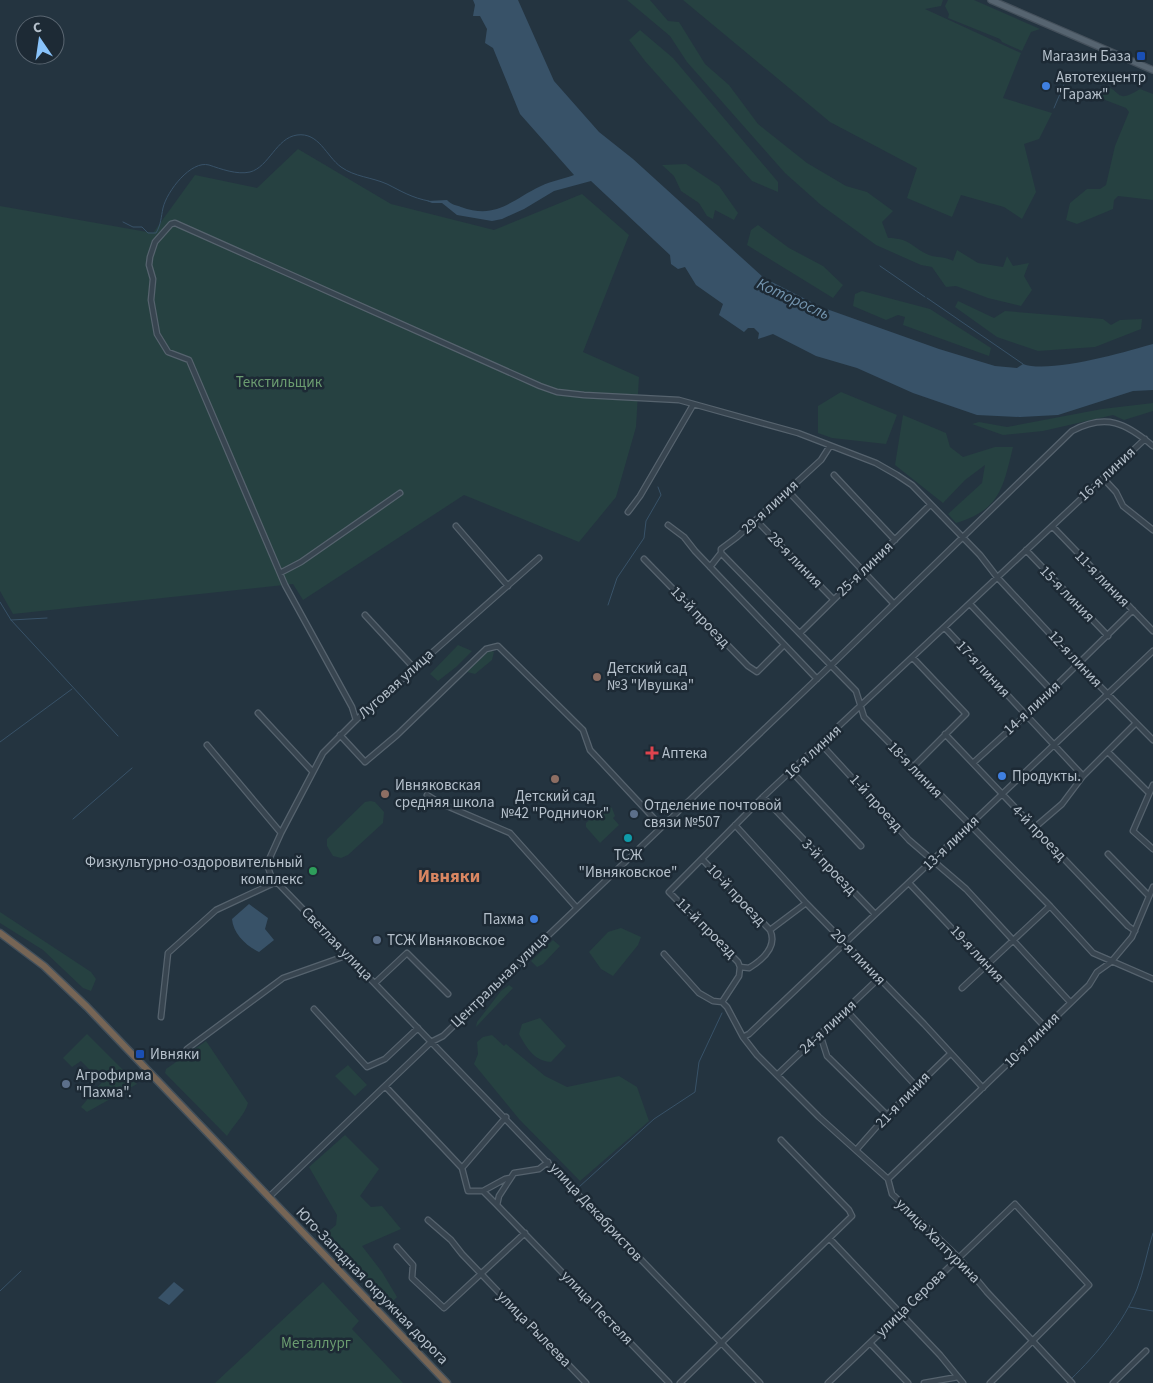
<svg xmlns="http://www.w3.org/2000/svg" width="1153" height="1383" font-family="'Source Sans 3',sans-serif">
<rect width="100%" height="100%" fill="#243440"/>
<!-- green -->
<path fill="#264141" d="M627 0H650L668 21 679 22 705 64 729 85 758 124 807 163 846 186 867 192 893 211 882 222 888 238C910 238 911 247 929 255 937 258 945 256 953 261L957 250 978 263 1003 267 1007 256 1013 266 1029 263 1024 276 1032 290 1021 306 988 298 956 286 946 287 932 267 921 265 876 245 821 205 785 173 687 62 670 36Z
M683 0H943L941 6 925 9 1021 53 1003 98 1052 113 1039 139 1024 144 1036 192 1022 219 1004 207 961 195 952 217 907 198 917 168 830 122Z
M948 0H974L1040 29 1031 32 1022 51 1002 42 1000 39 948 18 949 14 945 6Z
M640 30 673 58 778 182V192L752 181 645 61 629 40Z
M1101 87C1122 85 1112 107 1140 89L1153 94V200L1118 196 1114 200 1113 209 1077 224 1066 220 1070 203 1087 189H1100L1106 185 1115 146 1129 112 1126 108 1100 98Z
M298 149 391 204 494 230 582 194 629 235 583 352 639 377 636 427 616 497 579 542 464 495 303 600 293 584 13 614 0 591V206L153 233 195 175 257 188Z
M686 164 719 186 738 213 734 220 715 210 713 219 707 216 699 203 681 191 674 176 662 165Z
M758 225 789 248 823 266 843 285 833 298 747 245 751 230Z
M862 291 930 309 991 348 989 356 903 325 905 317 898 315 886 320 853 306 855 294Z
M958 301 994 318 1005 311 1103 319 1111 325 1120 320 1142 319 1141 329 1095 347 1038 351 997 337 955 307Z
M841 392 897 415 886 444 832 438 818 433V406Z
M1153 403V411L1124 420 1113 415 1043 431 1003 435 972 424 979 422 1007 427 1102 409Z
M903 415 946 433 950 447 963 457 995 447H1013C1003 488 1000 510 956 523L948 514 982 483 985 465 965 480 943 503 895 465Z
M458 645 472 651 456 667 438 681 430 674Z
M490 650 494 652 492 660 475 674 467 672Z
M371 801 375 802 384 812 383 823 348 855 341 858 333 856 327 846V839L365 802Z
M606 804 612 808 615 816 613 818 619 825 600 843 586 827V823Z
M0 912 91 972 96 979 91 991 83 988 43 950 0 923Z
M621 928 641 937 638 945 613 976 601 969 589 952 608 932Z
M553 940 560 946 543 964 537 967 531 961Z
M509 985 513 988 476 1027 477 1022 501 991Z
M540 1018 566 1046 551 1062C534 1061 526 1047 519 1034L522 1024Z
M87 1034 137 1084 87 1112 81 1107 102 1082 81 1061 72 1067 63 1058Z
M492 1035 504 1046 506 1044 545 1076 567 1087 619 1076 637 1087 649 1121 580 1181 519 1119 474 1064 478 1054 477 1042 483 1037Z
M206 1041 248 1103C245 1115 234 1124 227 1136L165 1073 166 1069Z
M348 1065 367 1085 355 1096 335 1076Z
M345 1135 379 1169 360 1196 371 1207 382 1206 401 1229 362 1246 382 1272 397 1297 387 1307 323 1236 336 1225 337 1215 309 1167Z
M323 1282 359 1321 352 1329 403 1383H215Z"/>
<!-- water -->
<path fill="#385268" d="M473 0H518L554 81 599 132 633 159 764 278 821 307 939 349 995 366 1017 368 1023 364C1049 374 1125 352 1153 344V390L1133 391 1058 415 1020 417 977 415 913 393 857 368 816 356 773 334 758 339 759 333 754 328H748L744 332 719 315 723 304 696 285 685 267 678 269 671 264 670 255 591 181 554 191 524 209 502 219 492 221 457 215 442 203H432L427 201 447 200C452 205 456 205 461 207 497 220 511 200 541 186 551 181 563 179 574 175L520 114 493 48 485 43 487 29 480 16H473L475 5Z
M249 904 268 918 265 929 274 940 259 952C246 946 233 933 232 919Z
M174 1282 184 1290 169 1305 158 1298Z"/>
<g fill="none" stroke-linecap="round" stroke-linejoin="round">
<!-- stream -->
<path stroke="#385268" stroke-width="1" d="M1054 108 1065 82
M123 222 133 227H142L148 233H156C161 225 161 217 163 208 167 191 191 160 209 165 221 169 237 175 250 172 269 167 276 138 297 135 319 132 326 156 341 167 355 177 371 177 387 184 401 191 412 198 429 201
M880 266 925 297
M927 298 1023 364
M0 602 11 620 118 736
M608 605 617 578 644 538 646 521 661 495 658 487
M11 620 47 618
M0 742 72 689
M73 819 132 768
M579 1187 654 1119 695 1092 699 1062 722 1013
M0 1291 21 1271
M1129 1307 1153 1311
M1071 1379C1097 1354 1124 1322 1137 1289 1144 1271 1147 1251 1153 1233"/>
<!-- minor casing -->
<g stroke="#56636e" stroke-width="7">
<path id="minor" d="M834 475 895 540
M1103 478 1116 492 1123 506 1153 530
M788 491 894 604
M628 512 640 496 693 405
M756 520 833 599
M668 525 684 537 695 551 817 679
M456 526 508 586
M1052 526 1153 631
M1026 550 1108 636
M721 553 856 691 864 717 1050 906 1093 953 1153 979
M644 559 748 666 757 672 784 645
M710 567 721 553V549L737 537 821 460 830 446
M280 573 301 562 400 493
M970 604 1051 690
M365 615 414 668
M945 628 1083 776
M800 633 930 505
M258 713 312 771
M356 720 352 707 285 585 189 360 168 352 157 334 151 300 153 279 149 265 150 257 155 242 171 224 175 223 540 386 557 392 584 395 679 400 798 433 876 463 897 475 912 485 980 555 997 577 1078 664 1153 740
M945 734 1128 926 1135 931
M340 735 365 762 397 735 486 649 498 646 583 730 590 750 662 827
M821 744 909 840 966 889 1070 1002
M207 745 281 833 267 864 271 876 760 1383
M1108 752 1149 793
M973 763 1026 715 1133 610
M912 768 966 714 913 658
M792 772 861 846
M1153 785 1133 831 1153 849
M427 795 440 803 510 833 576 907
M763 797 875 914
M735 825 806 903 924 1024 983 1088
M1034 828 1062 804 1083 776 1136 723
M281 833 323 753 356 720 539 558
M1108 854 1149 896
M702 859 770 930
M909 883 1044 1026
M664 954 699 993 713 1001 722 1002 727 1007 743 1037 749 1034 1153 651
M740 967 738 962 669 892 763 797 1145 439
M375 983 407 953 448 994
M962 988 1050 906
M722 1002 739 976 740 967 749 968C762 960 778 947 770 930L806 903
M314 1009 367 1067 385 1059 418 1028
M846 1010 916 1086
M161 1017 168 953 216 910 276 882
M820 1034 827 1056 887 1115
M743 1037 757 1055 819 1117 888 1179 892 1194 958 1257 987 1292 1072 1383
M187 1049 283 978 348 955
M777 1075 878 979
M385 1086 462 1168
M857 1149 887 1115 950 1054
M548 1162 539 1169 514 1173 499 1196 497 1205 669 1383
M462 1168 506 1117
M462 1168 468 1191H483L497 1205
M888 1179 1089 985 1097 972 1111 962 1132 937 1153 887
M483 1191 505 1179 510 1178
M269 1197 431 1042 443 1036 468 1012 823 673 1072 431C1106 413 1126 423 1153 446
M428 1220 451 1240 462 1254 586 1383
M830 1239 940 1355 963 1383
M397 1247 413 1265 412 1278 444 1308 525 1233
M870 1343 908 1383
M680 1383 852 1216 849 1210 781 1140
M828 1383 1015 1204 1089 1285 990 1383
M924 1383 958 1377
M1113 1383 1146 1351"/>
</g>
<!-- major casing -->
<g stroke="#45515c" stroke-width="8">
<path id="major" d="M991 0 1153 70"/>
</g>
<!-- highway casing -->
<g stroke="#43505b" stroke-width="9">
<path id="highway" d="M0 933 44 966 87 1007 447 1383"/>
</g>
<!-- minor -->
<use href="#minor" stroke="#384550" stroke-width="4.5"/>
<!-- major -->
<use href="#major" stroke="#566470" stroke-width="5.5"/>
<!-- highway -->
<use href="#highway" stroke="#766555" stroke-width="6"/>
</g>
<!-- markers -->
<g fill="#1a4fb4" stroke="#1d2a35" stroke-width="2">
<rect x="1136" y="51" width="10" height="10" rx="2.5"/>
<rect x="135" y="1049" width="10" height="10" rx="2.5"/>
</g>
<g fill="#3f7fe0" stroke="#1d2a35" stroke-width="2">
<circle cx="1046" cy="86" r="5"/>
<circle cx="1002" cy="776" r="5"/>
<circle cx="534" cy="919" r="5"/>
</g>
<g fill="#8d6e63" stroke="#1d2a35" stroke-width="2">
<circle cx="597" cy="677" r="5"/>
<circle cx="555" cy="779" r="5"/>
<circle cx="385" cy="794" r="5"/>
</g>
<path fill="#e0444e" stroke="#1d2a35" stroke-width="2" d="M649.5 745.5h5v5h5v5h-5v5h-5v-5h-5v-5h5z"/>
<g fill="#5c6f8a" stroke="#1d2a35" stroke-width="2">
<circle cx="634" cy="814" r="5"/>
<circle cx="377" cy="940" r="5"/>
<circle cx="66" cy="1084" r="5"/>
</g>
<circle fill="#0f9aa8" stroke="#1d2a35" stroke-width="2" cx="628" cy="838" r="5"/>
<circle fill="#2e9e5b" stroke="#1d2a35" stroke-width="2" cx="313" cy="871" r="5"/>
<g text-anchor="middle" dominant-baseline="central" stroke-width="5" stroke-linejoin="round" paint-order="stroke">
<!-- poi labels -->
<g font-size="15" fill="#b5c0cb" stroke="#1d2a35" text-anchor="start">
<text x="1131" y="56" text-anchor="end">Магазин База</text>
<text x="1056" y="77">Автотехцентр<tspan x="1056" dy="17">"Гараж"</tspan></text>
<text x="607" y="668">Детский сад<tspan x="607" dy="17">№3 "Ивушка"</tspan></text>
<text x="662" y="753">Аптека</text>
<text x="1012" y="776">Продукты.</text>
<text x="395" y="785">Ивняковская<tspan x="395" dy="17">средняя школа</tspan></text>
<text x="555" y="796" text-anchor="middle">Детский сад<tspan x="555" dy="17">№42 "Родничок"</tspan></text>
<text x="644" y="805">Отделение почтовой<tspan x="644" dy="17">связи №507</tspan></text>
<text x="628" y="855" text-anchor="middle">ТСЖ<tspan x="628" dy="17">"Ивняковское"</tspan></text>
<text x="303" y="862" text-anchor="end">Физкультурно-оздоровительный<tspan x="303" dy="17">комплекс</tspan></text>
<text x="524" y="919" text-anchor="end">Пахма</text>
<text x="387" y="940">ТСЖ Ивняковское</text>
<text x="150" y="1054">Ивняки</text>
<text x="76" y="1075">Агрофирма<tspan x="76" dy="17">"Пахма".</tspan></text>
</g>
<!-- park labels -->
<g font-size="15" fill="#6b9c70" stroke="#1d2a35">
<text x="279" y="382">Текстильщик</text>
<text x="316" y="1343">Металлург</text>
</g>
<!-- street labels -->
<g font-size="15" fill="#b5c0cb" stroke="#1d2a35">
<text transform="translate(1107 474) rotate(-43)">16-я линия</text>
<text transform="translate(770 507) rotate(-43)">29-я линия</text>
<text transform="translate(795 560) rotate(46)">28-я линия</text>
<text transform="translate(865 569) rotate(-44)">25-я линия</text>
<text transform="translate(1102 579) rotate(46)">11-я линия</text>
<text transform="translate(1067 594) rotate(46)">15-я линия</text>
<text transform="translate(700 617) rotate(46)">13-й проезд</text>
<text transform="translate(1075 659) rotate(47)">12-я линия</text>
<text transform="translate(983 669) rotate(47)">17-я линия</text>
<text transform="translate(396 684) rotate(-42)">Луговая улица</text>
<text transform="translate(1032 708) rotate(-43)">14-я линия</text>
<text transform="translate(813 752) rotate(-43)">16-я линия</text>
<text transform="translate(915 770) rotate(46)">18-я линия</text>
<text transform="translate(876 803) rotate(48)">1-й проезд</text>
<text transform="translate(1039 833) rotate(46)">4-й проезд</text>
<text transform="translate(951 843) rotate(-44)">13-я линия</text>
<text transform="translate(829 867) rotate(46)">3-й проезд</text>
<text transform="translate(736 895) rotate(47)">10-й проезд</text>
<text transform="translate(706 928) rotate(45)">11-й проезд</text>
<text transform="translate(337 944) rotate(46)">Светлая улица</text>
<text transform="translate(977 954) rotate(47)">19-я линия</text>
<text transform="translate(858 957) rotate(46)">20-я линия</text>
<text transform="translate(500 980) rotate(-44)">Центральная улица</text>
<text transform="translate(828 1027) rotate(-43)">24-я линия</text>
<text transform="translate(1032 1040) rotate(-45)">10-я линия</text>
<text transform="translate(903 1100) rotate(-46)">21-я линия</text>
<text transform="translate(596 1212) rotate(47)">улица Декабристов</text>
<text transform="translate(938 1241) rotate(45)">улица Халтурина</text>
<text transform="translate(372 1286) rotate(46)">Юго-Западная окружная дорога</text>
<text transform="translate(911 1303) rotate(-44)">улица Серова</text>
<text transform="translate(597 1308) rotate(46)">улица Пестеля</text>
<text transform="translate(534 1329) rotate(46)">улица Рылеева</text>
</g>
<!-- water labels -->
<g font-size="16" font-style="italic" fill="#7495af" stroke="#1d2a35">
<text transform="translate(793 299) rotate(25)">Которосль</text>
</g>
<!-- quarter labels -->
<g font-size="18" font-weight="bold" fill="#d98662" stroke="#1d2a35">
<text x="449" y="876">Ивняки</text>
</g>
</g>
<!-- north arrow -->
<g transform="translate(40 40) rotate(347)"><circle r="24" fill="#1d2a35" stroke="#5a6671"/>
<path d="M0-4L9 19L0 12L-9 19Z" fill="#89c3fb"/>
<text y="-8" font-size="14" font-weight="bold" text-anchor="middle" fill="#b5c0cb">С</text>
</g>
</svg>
